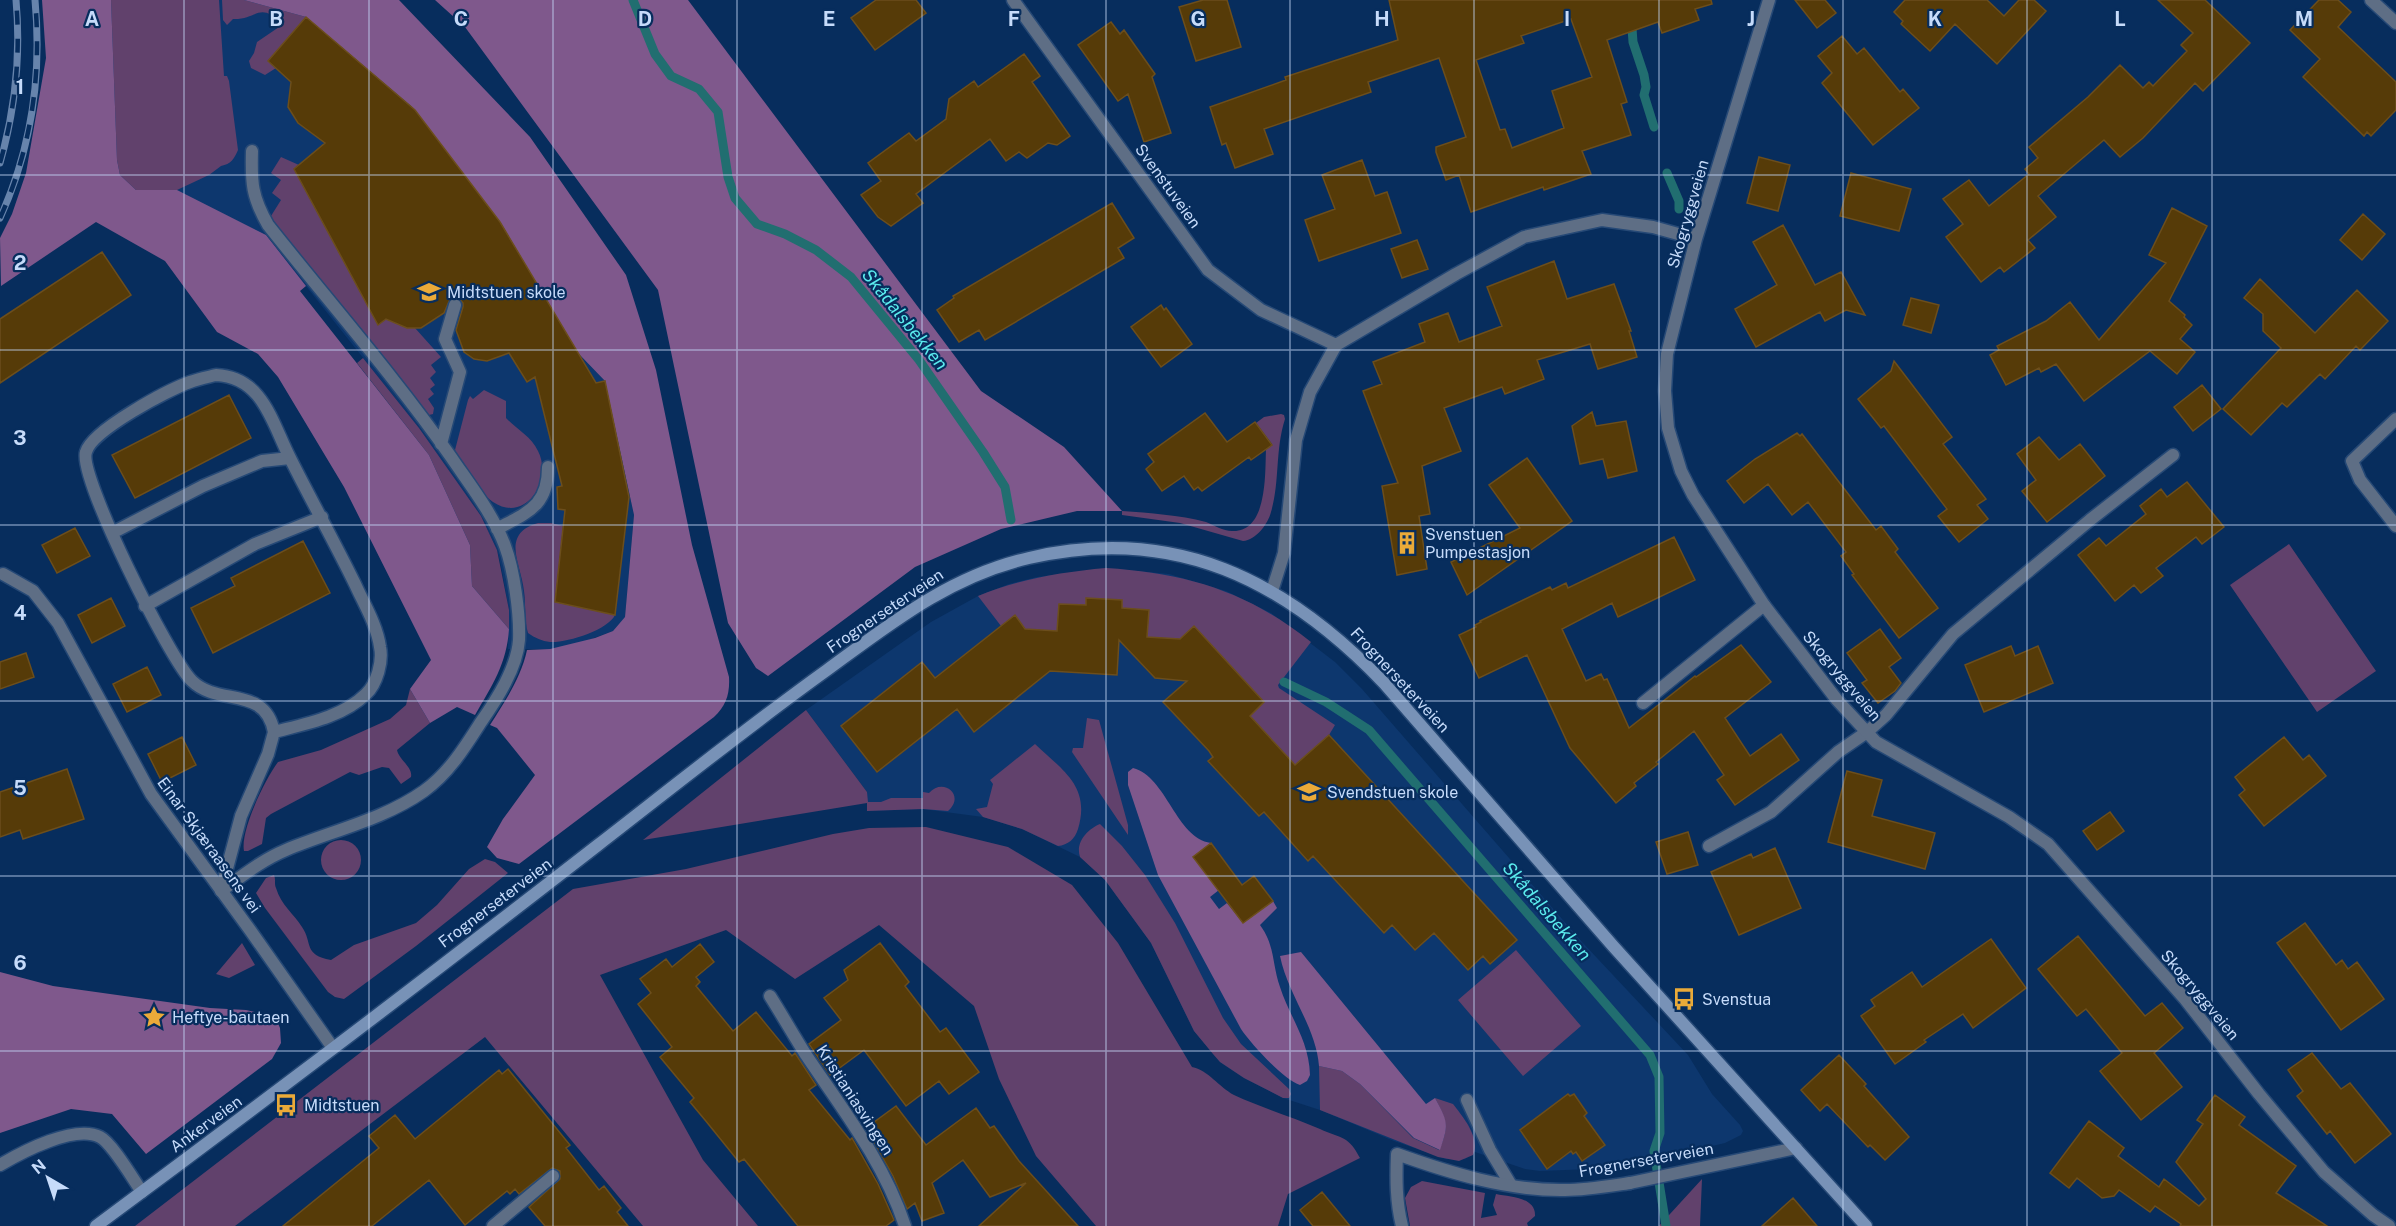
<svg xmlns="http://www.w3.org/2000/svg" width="2396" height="1226" font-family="'Public Sans',sans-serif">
<rect width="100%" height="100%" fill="#072d5d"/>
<!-- built -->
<path fill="#0d376e" d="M111 0H244L306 17 411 106 421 117 502 225 577 352 605 381 634 515 625 618 613 631 575 645 550 649H508L509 610 501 566 497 550 481 516 419 428 266 236 117 160Z
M1106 568 1169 574 1226 591 1271 613 1335 662 1362 689 1582 942 1688 1055 1712 1094 1740 1125 1743 1131 1741 1135 1725 1143 1678 1154 1591 1169 1540 1171 1525 1169 1475 1152 1465 1159H1446L1394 1141 1320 1110 1283 1098 1244 1078 1220 1062 1194 1031 1151 943 1105 880 1080 857 1022 829 983 817 923 809 867 811V792L806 710 931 622 978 596 1009 584 1037 577Z"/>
<!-- green -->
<path fill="#61416c" d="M111 0H219L224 76H227L229 81 238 150C234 159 231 164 221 166L209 175 177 190H136L120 175 117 160Z
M222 0H244L306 17 268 61 276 68 265 75 251 68 249 61 254 53 257 42 282 25C260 0 257 20 233 19L227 25 223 20Z
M281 157 299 165 294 169 378 324 389 316 407 328H415L441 357 431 365 436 372 430 378 435 385 430 389 434 394 428 399 434 408 433 414 429 415 423 409 272 221 271 216 281 200 272 193 281 180 271 173Z
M363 358 419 428 481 516 497 550 509 610V629L472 586 470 545 429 455 357 363Z
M484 390 506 401V418C516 429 531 436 538 451 553 480 526 524 493 502 484 496 478 487 472 478 466 469 458 460 455 450L468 400 470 396 473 399Z
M1281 414 1284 415 1285 419C1275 450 1280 482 1271 512 1268 524 1256 540 1243 541L1180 523 1122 515V511C1150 513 1179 515 1206 522 1214 525 1223 531 1232 531 1268 533 1265 472 1266 449L1272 444 1256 423 1264 417Z
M538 523H551L563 526 555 602 615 615C608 630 567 643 550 642 542 641 535 638 528 633 524 620 526 604 524 591 521 564 500 534 538 523Z
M2289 544 2376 671 2317 712 2230 585Z
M1106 568C1186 573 1247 591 1311 642L1278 685 1279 688 1335 725 1329 735 1295 765 1250 716 1264 702 1194 627 1180 639 1147 637 1149 610 1122 608V600L1087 598 1086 605 1059 604 1057 631 1025 629 1015 615 1001 626 978 596C1020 579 1061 572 1106 568Z
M410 689 430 723 397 750C399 760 413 767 411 777L401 784 389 768 382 767 359 775 350 772 271 814 266 818 262 844 248 851H244C240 831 265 779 278 762L321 750 390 719 406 705Z
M806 710 867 792 868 802H881L891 798H923V792L929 793C943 777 966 795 948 811L923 809 867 811V803L643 840Z
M1087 718 1099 720 1128 825V835L1072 752 1073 748H1083Z
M1035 744C1062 770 1091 786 1078 829 1075 839 1068 845 1058 846L1022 829 983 817 976 809 987 807 993 784 990 780Z
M1100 824 1122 846 1145 875 1175 923 1223 1018 1241 1044 1289 1089 1291 1094 1289 1098H1283L1244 1078 1220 1062 1213 1054 1194 1031 1151 943 1105 880 1080 857C1075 842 1088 829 1100 824Z
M926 827 1008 847 1072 885 1118 943 1192 1067C1208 1070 1219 1087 1234 1095 1262 1108 1292 1117 1320 1129 1328 1133 1338 1135 1346 1140 1353 1145 1356 1151 1360 1158L1288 1194 1278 1226H1096L1036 1156 999 1079 974 1006 879 925 795 979 726 930 600 975 703 1160 758 1226H643L485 1037 235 1226H135L573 889 686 869 833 834 869 828Z
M321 860a20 20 0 1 1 40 0a20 20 0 1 1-40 0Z
M485 859 495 862 508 873 416 946 344 999 335 997 328 992 265 908 256 893 266 878 274 875C276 880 274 884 276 888 281 905 294 914 302 927 313 943 303 955 331 960L354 945 416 923 437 905 469 869Z
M242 943 255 965 229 978 216 974Z
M1516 950 1581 1026 1523 1076 1458 1000Z
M1319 1066 1342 1071 1360 1084 1413 1138 1439 1150C1450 1126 1446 1120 1435 1098L1453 1104C1463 1117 1481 1138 1473 1155L1459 1161 1438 1157 1320 1110Z
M1702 1179 1700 1226H1659Z
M1422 1181 1485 1193 1481 1218 1497 1215 1493 1205 1496 1194C1510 1197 1536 1197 1535 1216L1527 1223 1528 1226H1410L1405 1198 1411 1187Z"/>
<!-- forest -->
<path fill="#7f588c" d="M42 0H111L117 160 120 175 136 190H177L266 235 306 286 300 291 429 455 470 545 472 586 509 629C507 663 492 686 475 715L457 707 430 723 410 689 431 660 344 487 278 377 258 354 217 332 165 261 96 222 1 286 0 238 12 214 26 173 46 58Z
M244 0H399L530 137 626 275 656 370 692 545 729 677C730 694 726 706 714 717L519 864 497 858 487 847 503 819 535 775 497 728 490 725C505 701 521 678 527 650L550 649 595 638 613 631 625 617 634 515 605 381 577 352 502 225 411 106 306 17Z
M435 0H688L981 391 1064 447 1122 511H1077L1001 529 915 567 768 676 756 668 728 623 658 290 465 27Z
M1133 768C1167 777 1176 838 1211 843L1193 857 1219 890 1210 897 1219 909 1227 903 1243 923 1273 901 1277 908 1260 925C1275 945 1272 964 1280 987 1290 1018 1309 1040 1310 1075L1307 1081 1300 1085C1284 1080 1251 1044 1241 1029L1158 875 1128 785V772Z
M1301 952 1426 1104 1435 1098C1448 1122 1449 1124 1440 1150L1414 1138 1360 1084 1342 1071 1319 1066C1316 1027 1288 995 1280 956Z
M0 972 53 986 210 1008 246 1010 264 1014 277 1021 280 1028 281 1043 272 1059 146 1154 112 1114 71 1109 0 1133Z"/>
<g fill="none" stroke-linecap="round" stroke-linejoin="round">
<!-- stream -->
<path stroke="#216e70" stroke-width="9" d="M633 0 655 54 671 76 699 89 718 112 728 177 735 198 757 224 785 234 816 250 851 277 919 360 983 452 1005 487 1011 520
M1630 0 1633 42 1644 75 1646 87 1644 95 1654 127
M1667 173 1679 201V209
M1284 682 1326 702 1369 730 1650 1055 1659 1077 1660 1133 1654 1151 1666 1226"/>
</g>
<!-- building -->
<path fill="#563b08" stroke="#6c4e1c" stroke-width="1.5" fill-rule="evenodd" d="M876 0H916L926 13 875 50 851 18Z
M1203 0H1227L1241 47 1196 61 1179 7Z
M1389 0H1711L1712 4 1695 9 1699 20 1662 33 1658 22 1607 40 1627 102 1621 104 1631 135 1582 151 1591 174 1544 190 1543 187 1471 212 1459 175 1446 180 1436 152V147L1466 137 1439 58 1368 82 1371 92 1264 129 1273 154 1235 168 1226 143 1222 145 1210 107 1286 80 1285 77 1398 40ZM1571 19 1592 77 1552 91 1564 128 1512 148 1505 129 1500 130 1476 60 1524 43 1521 36Z
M1795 0H1825L1836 13 1817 28Z
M1905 0H1987L2004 16 2019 0H2034L2046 11 1997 64 1955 24 1930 51 1901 24 1903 21 1894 12Z
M2158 0H2205L2250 43 2203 91 2195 83 2143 138 2120 157 2104 140 2038 196 2056 217 2028 240 2035 248 2004 272 2000 267 1981 282 1946 237 1963 224 1943 199 1969 180 1989 206 2029 174 2025 169 2038 158 2029 147 2088 97 2120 65 2143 88 2149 82 2153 86 2187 51 2181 45 2193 33Z
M2319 0H2338L2351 12 2338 27 2396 82V110L2371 136 2367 132 2364 136 2303 77 2320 59 2290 30Z
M306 17 415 110 500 222 596 383 605 381 629 497 615 615 555 602 565 510 558 509 557 487 562 486 535 377 527 382 509 353 487 361 474 359 464 352 456 330 463 307V303L458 297 450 299 444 313 421 328H407L386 319 378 325 294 169 325 143 298 123 288 107 291 82 268 61Z
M1111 22 1120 34 1124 30 1155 74 1152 77 1171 133 1144 142 1128 94 1118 101 1078 45Z
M1842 36 1857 54 1864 48 1900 92 1903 89 1919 108 1873 145 1822 83 1832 73 1818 56Z
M1024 54 1040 76 1032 82 1070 136 1057 145 1048 143 1027 158 1019 152 1006 161 990 139 916 194 923 203 891 226 878 217 861 195 881 181 868 163 909 133 916 141 946 119 949 99 974 81 978 87Z
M1759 157 1790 165 1778 211 1747 203Z
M1362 160 1375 196 1387 192 1401 233 1319 261 1305 220 1335 209 1322 175Z
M1851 173 1911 189 1899 231 1840 216Z
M1112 203 1134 238 1118 248 1124 258 985 340 979 330 959 342 937 310 954 298 953 296Z
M2172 208 2207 226 2169 301 2185 315 2184 317 2192 325 2180 339 2195 352 2177 374 2150 351 2084 401 2056 364 2041 372 2039 368 2006 385 1990 355 1999 350 1997 346 2046 321 2070 302 2099 340 2166 263 2149 255Z
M2363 214 2385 234 2362 260 2340 240Z
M1783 225 1815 285 1841 272 1865 315 1846 310 1825 321 1820 312 1756 347 1735 309 1777 285 1753 242Z
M1417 240 1428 269 1402 278 1391 249Z
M102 252 131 295 0 383V319Z
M1554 261 1567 299 1614 284 1631 331H1629L1637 357 1598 369 1590 344 1537 360 1544 379 1505 394 1502 387 1444 408 1461 451 1422 466 1430 514 1419 516 1427 569 1397 575 1382 486 1398 483 1363 391 1382 384 1373 362 1425 342 1419 324 1448 313 1459 342 1502 326 1487 287Z
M2260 279 2315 333 2357 290 2388 321 2360 350 2356 346 2325 379 2320 374 2287 407 2282 403 2251 435 2223 409 2281 348 2263 331V314L2244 298Z
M1911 298 1939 305 1931 333 1903 325Z
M1161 305 1164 310 1166 308 1192 344 1161 367 1131 327Z
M1894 361 1952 437 1943 444 1986 499 1977 505 1988 519 1959 542 1938 516 1947 509 1884 426 1881 428 1858 399 1891 371Z
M2202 385 2221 409 2193 431 2174 407Z
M229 395 251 438 135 498 112 455Z
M1592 412 1596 426 1626 421 1637 471 1608 478 1603 459 1580 464 1572 426Z
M1205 413 1227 442 1255 422 1272 445 1251 460 1249 457 1202 491 1198 487 1194 490 1184 476 1162 491 1146 469 1154 462 1148 454Z
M1797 433 1800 436 1802 434 1876 530 1881 526 1898 549 1895 552 1938 608 1899 638 1852 575 1854 574 1841 556 1846 552 1808 502 1792 515 1768 484 1744 503 1727 481 1755 459Z
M2039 437 2059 460 2080 444 2105 476 2047 522 2022 491 2036 480 2017 454Z
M1527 458 1572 521 1467 595 1451 562 1520 528 1489 485Z
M2187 482 2224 527 2202 544 2196 537 2156 568 2163 576 2141 593 2134 585 2115 601 2078 555 2099 538 2106 546 2146 514 2140 506 2161 489 2167 497Z
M75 528 90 556 57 573 42 545Z
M1674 537 1695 580 1618 617 1612 603 1562 629 1586 681 1601 674 1604 680 1607 679 1629 728 1695 676 1696 677 1741 645 1771 682 1725 718 1750 756 1781 734 1799 760 1735 805 1717 780 1724 775 1694 731 1656 762 1658 764 1634 783 1636 786 1616 803 1570 748 1527 655 1479 678 1459 635 1476 627 1475 625 1481 622 1480 621 1550 587 1552 590 1566 583 1568 588Z
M303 541 330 593 213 653 191 608 235 586 231 578Z
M111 598 125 626 92 643 78 615Z
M1086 598 1122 600V608L1149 610 1147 637 1180 639 1194 626 1264 702 1250 716 1295 765 1329 735 1517 940 1490 964 1483 956 1468 970 1434 933 1415 950 1392 925 1384 933 1313 856 1308 861 1264 812 1259 816 1208 761 1213 757 1209 751 1163 702 1187 681 1155 678 1119 640 1117 675 1050 671 974 732 957 709 877 772 841 726 922 662 935 678 1015 615 1025 629 1057 631 1059 604 1086 605Z
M1880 629 1901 658 1889 667 1901 683 1895 691 1878 703 1862 683 1867 680 1847 653Z
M2011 646 2015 656 2038 646 2053 683 1984 712 1965 665Z
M26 653 34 677 0 689V662Z
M147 667 161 695 127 712 113 684Z
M182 737 196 765 162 782 148 754Z
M2284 737 2303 760 2309 755 2326 776 2264 826 2239 795 2245 790 2235 777Z
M67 769 84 819 23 839 20 830 0 837V792Z
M1847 771 1882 780 1872 816 1935 833 1925 869 1828 842Z
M2110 812 2124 831 2097 850 2083 831Z
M1688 832 1698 865 1667 874 1656 842Z
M1211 843 1242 885 1254 876 1273 901 1243 923 1193 857Z
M1775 848 1801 908 1739 935 1711 872 1751 854 1753 858Z
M2305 923 2336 965 2342 960 2348 969 2357 962 2384 999 2341 1030 2277 943Z
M2078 936 2145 1016 2162 1003 2183 1028 2154 1053 2182 1087 2141 1120 2100 1071 2122 1053 2086 1009 2077 1016 2038 969Z
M1991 939 2026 988 1973 1028 1963 1014 1924 1040 1926 1042 1895 1064 1861 1016 1875 1006 1871 1000 1912 972 1922 987Z
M880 943 909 982 905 986 940 1032 946 1028 979 1072 949 1094 939 1081 906 1106 864 1050 830 1075 809 1044 841 1020 824 998 848 980 844 970Z
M700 944 714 962 696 977 700 982 696 986 733 1031 756 1012 792 1056 795 1053 816 1085 809 1090 850 1140 852 1138 878 1184 894 1220 886 1226H798L744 1159 739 1162 705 1120 690 1102 694 1098 660 1057 672 1047 638 1004 651 993 640 979 666 959 672 967Z
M2312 1053 2341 1089 2350 1083 2391 1134 2355 1163 2330 1131 2327 1134 2297 1096 2303 1091 2288 1070Z
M1839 1055 1866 1084 1864 1086 1909 1137 1885 1160 1870 1145 1868 1147 1827 1104 1820 1111 1801 1090Z
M508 1069 570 1145 566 1148 599 1190 604 1186 621 1208 617 1212 628 1226H545L529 1207 560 1179V1171L552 1168 519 1194 515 1189 510 1194 507 1191 465 1225 429 1180 372 1226H283L379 1148 369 1136 395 1115 415 1139 499 1070 502 1074Z
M1568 1094 1570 1096 1574 1094 1587 1113 1584 1116 1605 1145 1582 1161 1576 1152 1573 1154 1571 1151 1547 1169 1520 1130Z
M2215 1095 2245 1117 2239 1125 2296 1166 2276 1193 2327 1226H2180L2181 1224 2155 1206 2150 1212 2119 1190 2114 1196 2102 1198 2077 1178 2069 1188 2050 1173 2089 1121 2124 1148 2118 1156 2159 1187 2164 1179 2199 1206 2206 1199 2176 1162 2203 1124 2197 1120Z
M896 1106 926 1145 976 1108 990 1128 994 1126 1019 1161 1078 1226H979L1026 1183 990 1197 963 1160 932 1183 944 1213 922 1221 915 1203 907 1209 893 1176 866 1128Z
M1322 1192 1350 1226H1313L1300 1210Z
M1793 1198 1817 1226H1762Z"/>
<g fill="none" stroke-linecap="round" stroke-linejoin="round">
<!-- lane casing -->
<g stroke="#264976" stroke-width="15">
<path id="lane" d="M216 375C263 377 272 423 290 458 311 500 334 541 355 584 364 604 377 625 380 647 383 661 377 684 366 694 343 717 305 724 274 732 265 685 219 707 192 681 170 660 78 476 86 452 92 430 168 390 190 382 198 379 208 377 216 375Z
M2396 419 2352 461 2360 480 2396 526
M441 444 460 372 445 339 455 305
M497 529C528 512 548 506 548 467
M112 533 203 486 262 461 290 458
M145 606 255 544 322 517
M1643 703 1764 605
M1709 846 1771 812 1838 752 1867 732 1886 715 1953 634 2090 520 2173 455
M221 891C242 876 262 860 286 850 331 831 383 820 424 791 449 773 465 747 481 722 497 699 517 668 519 640 520 614 514 570 505 546 493 514 470 485 451 457 395 377 329 302 268 225 252 197 251 183 252 151
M221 891 241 816 268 754 274 732
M1467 1100 1490 1150 1511 1185
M0 1165C22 1152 75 1124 100 1137 112 1143 133 1179 142 1192
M1630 1183 1796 1148
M493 1226 553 1176"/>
</g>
<!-- street casing -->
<g stroke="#264976" stroke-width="15">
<path id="street" d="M1013 0 1208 270 1261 310 1336 345
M1769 0 1696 239 1667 354 1665 391 1668 428 1681 471 1693 495 1764 605 1837 700 1876 742 2009 817 2048 844 2185 999 2259 1094 2324 1172 2373 1215 2389 1226
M2371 0 2396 23
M3 574 33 591 58 623 151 794 250 930 333 1048
M1272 591 1284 553 1296 440 1310 392 1336 345 1456 274 1524 237 1602 220 1653 227 1696 239
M770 996C782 1015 794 1036 806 1055 843 1110 884 1162 905 1226
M1402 1226C1396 1202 1396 1179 1397 1154 1450 1173 1508 1191 1565 1190 1587 1190 1609 1186 1630 1183"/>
</g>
<!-- secondary casing -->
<g stroke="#264976" stroke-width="15">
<path id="secondary" d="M96 1226C265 1101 432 974 598 845 674 786 749 726 827 670 891 623 950 576 1029 558 1175 524 1285 580 1384 683L1613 946 1866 1226"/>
</g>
<!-- lane -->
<use href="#lane" stroke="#5e6e85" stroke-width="12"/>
<!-- street -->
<use href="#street" stroke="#5e6e85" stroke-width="12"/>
<!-- secondary -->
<use href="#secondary" stroke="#7892b7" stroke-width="12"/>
<!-- rail casing -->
<g stroke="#6784ac" stroke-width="7">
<path id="rail" d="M0 163C15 110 21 55 16 0
M0 218C31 150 42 75 35 0"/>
</g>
<!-- rail -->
<use href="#rail" stroke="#072d5d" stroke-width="4.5" stroke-dasharray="14" stroke-linecap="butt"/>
</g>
<!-- grid -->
<path fill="none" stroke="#c6dbfa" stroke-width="1.5" stroke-opacity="0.55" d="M184 0V1226M369 0V1226M553 0V1226M737 0V1226M922 0V1226M1106 0V1226M1290 0V1226M1474 0V1226M1659 0V1226M1843 0V1226M2027 0V1226M2212 0V1226M0 175H2396M0 350H2396M0 525H2396M0 701H2396M0 876H2396M0 1051H2396"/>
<!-- icons -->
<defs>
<g id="school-bare" transform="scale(1.8)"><path d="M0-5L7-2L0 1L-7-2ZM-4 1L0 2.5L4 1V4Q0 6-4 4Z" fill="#eaaa39" stroke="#072d5d" stroke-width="2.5" paint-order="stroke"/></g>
<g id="building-bare" transform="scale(1.8)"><path d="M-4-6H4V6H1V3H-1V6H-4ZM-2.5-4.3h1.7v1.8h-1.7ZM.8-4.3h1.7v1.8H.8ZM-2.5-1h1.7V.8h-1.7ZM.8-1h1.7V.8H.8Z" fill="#eaaa39" stroke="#072d5d" stroke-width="2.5" paint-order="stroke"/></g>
<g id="bus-bare" transform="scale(1.8)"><path d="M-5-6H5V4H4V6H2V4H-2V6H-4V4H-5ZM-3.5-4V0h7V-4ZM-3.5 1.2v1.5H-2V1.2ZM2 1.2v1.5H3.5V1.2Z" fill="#eaaa39" stroke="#072d5d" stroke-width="2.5" paint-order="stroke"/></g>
<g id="sight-bare" transform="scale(1.8)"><path d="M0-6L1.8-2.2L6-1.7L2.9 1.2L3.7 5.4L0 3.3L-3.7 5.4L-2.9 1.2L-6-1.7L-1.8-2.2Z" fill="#eaaa39" stroke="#072d5d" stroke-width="2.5" paint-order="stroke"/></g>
</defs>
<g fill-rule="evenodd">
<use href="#school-bare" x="429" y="292"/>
<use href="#building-bare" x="1407" y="543"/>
<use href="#school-bare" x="1309" y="792"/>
<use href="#bus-bare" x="1684" y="999"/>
<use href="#sight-bare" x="154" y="1017"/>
<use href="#bus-bare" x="286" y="1105"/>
</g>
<g text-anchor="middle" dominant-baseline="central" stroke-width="4.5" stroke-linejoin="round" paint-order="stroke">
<!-- street labels -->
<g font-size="16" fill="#c6dbfa" stroke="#072d5d">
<text transform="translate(1168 186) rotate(54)">Svenstuveien</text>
<text transform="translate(1688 214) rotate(-74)">Skogryggveien</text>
<text transform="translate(885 611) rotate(-34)">Frognerseterveien</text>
<text transform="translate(1842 676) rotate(50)">Skogryggveien</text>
<text transform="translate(1400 680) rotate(47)">Frognerseterveien</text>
<text transform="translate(209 845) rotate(54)">Einar Skjæraasens vei</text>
<text transform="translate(495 903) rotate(-37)">Frognerseterveien</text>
<text transform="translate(2200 995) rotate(50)">Skogryggveien</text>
<text transform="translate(855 1100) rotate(57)">Kristianiasvingen</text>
<text transform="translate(206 1124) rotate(-36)">Ankerveien</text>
<text transform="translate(1646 1160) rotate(-10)">Frognerseterveien</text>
</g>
<!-- poi labels -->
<g font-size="16" fill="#c6dbfa" stroke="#072d5d" text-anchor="start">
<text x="447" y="292">Midtstuen skole</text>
<text x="1425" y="534">Svenstuen<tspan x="1425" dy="18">Pumpestasjon</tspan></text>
<text x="1327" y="792">Svendstuen skole</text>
<text x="1702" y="999">Svenstua</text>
<text x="172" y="1017">Heftye-bautaen</text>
<text x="304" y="1105">Midtstuen</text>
</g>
<!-- water labels -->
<g font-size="18" font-style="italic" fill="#5aeaed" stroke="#072d5d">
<text transform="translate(905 319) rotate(51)">Skådalsbekken</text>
<text transform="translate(1547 911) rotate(49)">Skådalsbekken</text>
</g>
</g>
<g font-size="20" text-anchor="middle" font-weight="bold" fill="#c6dbfa" stroke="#072d5d" stroke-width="4.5" stroke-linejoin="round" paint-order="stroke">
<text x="92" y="26">A</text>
<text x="276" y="26">B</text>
<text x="461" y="26">C</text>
<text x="645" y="26">D</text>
<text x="829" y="26">E</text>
<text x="1014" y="26">F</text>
<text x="1198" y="26">G</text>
<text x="1382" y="26">H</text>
<text x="1567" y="26">I</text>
<text x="1751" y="26">J</text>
<text x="1935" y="26">K</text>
<text x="2120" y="26">L</text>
<text x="2304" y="26">M</text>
<text x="20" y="94">1</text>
<text x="20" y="270">2</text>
<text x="20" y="445">3</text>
<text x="20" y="620">4</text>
<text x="20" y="795">5</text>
<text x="20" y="970">6</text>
</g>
<!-- north arrow -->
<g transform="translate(48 1178) rotate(321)" stroke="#072d5d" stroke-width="4.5" paint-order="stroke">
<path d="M0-4.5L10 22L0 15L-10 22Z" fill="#c6dbfa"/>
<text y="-9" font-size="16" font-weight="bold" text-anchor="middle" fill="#c6dbfa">N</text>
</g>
</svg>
